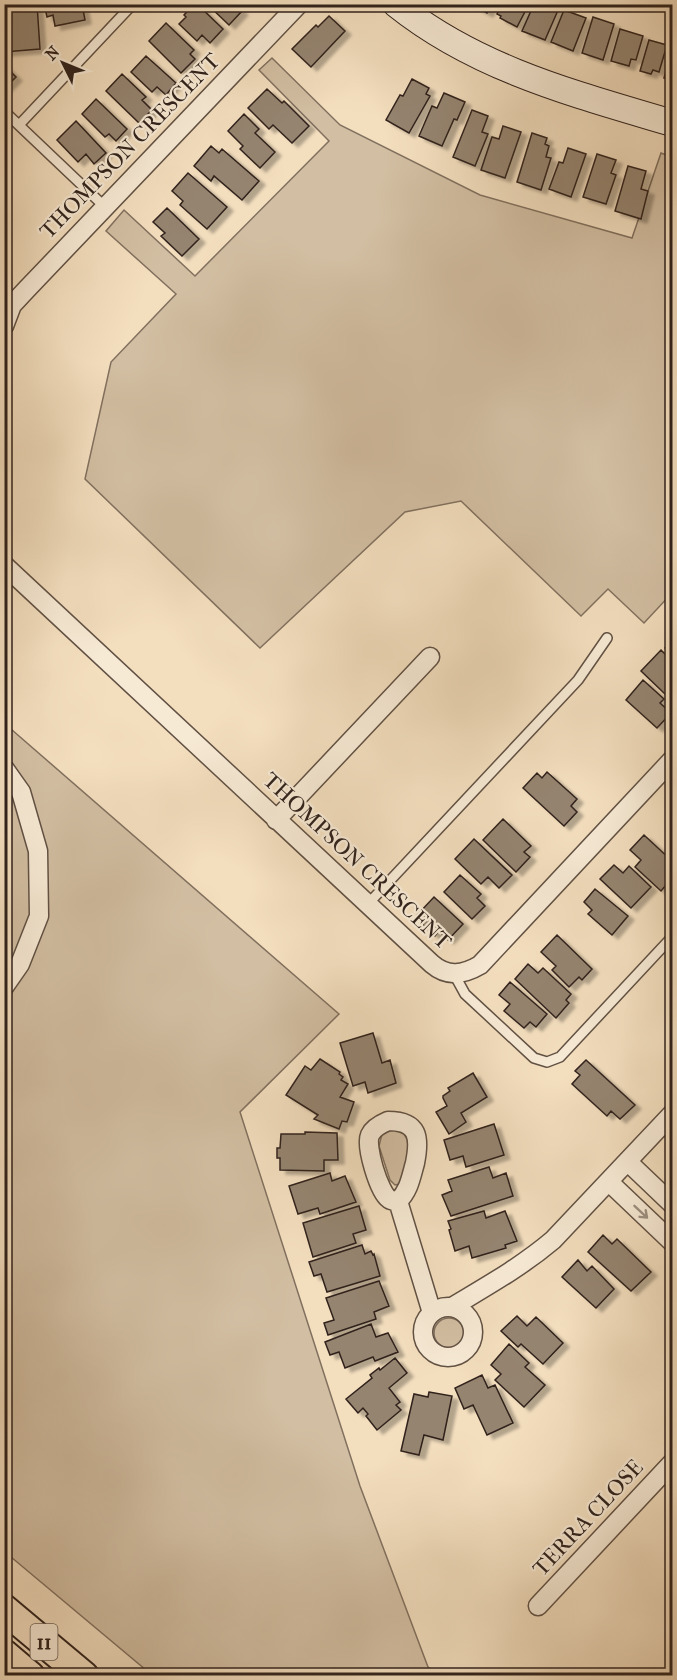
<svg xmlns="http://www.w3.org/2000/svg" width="677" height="1680" font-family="'IM FELL French Canon',serif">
<defs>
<filter id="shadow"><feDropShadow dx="6" dy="4" stdDeviation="1.5" flood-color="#0004"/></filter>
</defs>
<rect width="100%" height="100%" fill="#f3debe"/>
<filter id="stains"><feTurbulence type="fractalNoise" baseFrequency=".00333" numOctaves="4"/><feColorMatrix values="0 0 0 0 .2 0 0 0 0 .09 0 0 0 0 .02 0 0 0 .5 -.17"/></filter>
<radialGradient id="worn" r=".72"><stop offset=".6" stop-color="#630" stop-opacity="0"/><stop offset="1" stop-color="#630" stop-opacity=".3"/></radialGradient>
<!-- green -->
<path fill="#d2bea2" stroke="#81705f" stroke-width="1.5" d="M272 58 340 125 480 195 632 238 661 153 672 157V593L644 623 608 589 581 616 461 501 405 512 260 648 85 479 111 362 176 294 106 231 124 210 195 276 329 141 259 70Z
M4 723 339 1014 240 1112 360 1486 428 1667 440 1675H152L5 1552Z
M394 1129 403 1132 409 1143 404 1180 400 1184 395 1185 390 1180 379 1146 382 1134Z
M434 1333a15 15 0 1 1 30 0a15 15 0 1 1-30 0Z"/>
<!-- building -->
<path fill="#958470" stroke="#30221c" stroke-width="1.5" filter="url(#shadow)" d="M12 4H37L40 49 4 52V11L13 10Z
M44 4H82L85 20 55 26 53 15 47 17Z
M194 4H197L223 29 210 43 202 35 197 41 179 24 186 17 184 15Z
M207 4H234L242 11 229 25Z
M471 4H492L487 13Z
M502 4H529L517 27 500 18 501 16 497 14Z
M534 4H549L559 8 545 40 522 31Z
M564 10 586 18 573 51 551 42Z
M329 16 345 31 311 67 292 49 316 25 318 27Z
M593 17 614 24 603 60 582 53Z
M166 23 194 50 190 54 195 59 181 73 149 41Z
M620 29 643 36 636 60 631 59 629 66 611 61Z
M649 40 667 45 659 72 653 70 651 74 640 71Z
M672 50V81L664 78Z
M146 56 176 83 166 95 157 87 152 92 131 72Z
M4 65 16 77 4 89Z
M122 74 146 97 142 100 152 110 139 123 106 91Z
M412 79 429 88 426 94 430 96 409 133 386 120 400 95 403 96Z
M267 89 282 103 284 101 309 126 292 143 273 125 269 129 248 108Z
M444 93 465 102 457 120 454 119 442 146 419 136 432 106 437 108Z
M96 99 127 129 116 141 109 134 105 137 82 114Z
M472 110 488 116 482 132 488 134 475 166 453 157Z
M244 114 259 129 255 133 275 152 260 168 240 149 243 146 228 131Z
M76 121 106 153 94 164 86 154 78 162 57 140Z
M503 126 521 132 505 178 481 170 492 137 499 139Z
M532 133 547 138 545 144 549 146 546 157 551 158 541 190 517 182Z
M211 146 219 153 222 149 259 181 242 200 214 176 211 181 194 166Z
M568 148 586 154 571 197 549 189 559 162 563 163Z
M597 154 616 160 611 173 616 175 606 204 583 197Z
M628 166 646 171 641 189 648 191 641 219 615 211Z
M188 173 227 207 207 229 180 205 183 201 172 191Z
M167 208 199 239 182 256 161 236 165 233 153 222Z
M672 640V655L665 648Z
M661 650 672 661V690L671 688 665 694 641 671Z
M643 680 664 699 660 703 671 713 657 728 626 700Z
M547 772 577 799 571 806 577 812 564 826 523 788 537 773 542 778Z
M503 819 531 846 524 852 530 857 516 872 483 840Z
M644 835 672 861V878L661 891 635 867 641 860 630 850Z
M474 839 512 875 499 888 488 877 481 884 455 859Z
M614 865 623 873 629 866 651 887 631 908 600 879Z
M460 875 481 894 477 898 485 906 472 919 444 892Z
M595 889 628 916 612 935 588 914 592 910 584 902Z
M434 897 463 924 448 940 439 931 435 936 420 922 423 919 417 915Z
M557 935 592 969 582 980 579 977 569 987 552 970 556 966 541 952Z
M528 964 538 973 543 968 571 994 566 1000 569 1003 556 1018 515 979Z
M510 982 547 1014 536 1027 530 1022 524 1028 504 1011 510 1004 499 995Z
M373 1033 382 1063 390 1060 396 1083 368 1093 365 1082 353 1086 340 1043Z
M320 1059 340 1072 339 1074 343 1077 341 1080 348 1084 340 1097 354 1102 347 1122 342 1121 339 1129 314 1119 318 1115 286 1095 305 1066 311 1070Z
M586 1060 635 1105 620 1119 611 1111 607 1116 572 1084 580 1075 575 1071Z
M473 1073 487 1097 461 1113 466 1122 449 1134 436 1112 447 1106 443 1098V1096L450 1091 448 1088Z
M494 1124 504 1155 466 1167 463 1156 450 1160 444 1140Z
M305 1132 337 1133 338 1160H324V1171L280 1170V1158H277V1148H280L281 1134H305Z
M489 1167 493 1178 506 1173 513 1196 451 1216 442 1195 452 1191 448 1180Z
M330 1173 332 1181 345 1176 356 1202 320 1214 318 1208 298 1214 289 1186Z
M359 1206 366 1230 353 1234 356 1243 313 1257 303 1223Z
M484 1211 486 1218 505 1211 517 1241 505 1245 506 1248 472 1258 469 1246 455 1251 449 1230 451 1229 448 1221Z
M603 1235 612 1244 617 1239 651 1272 631 1291 588 1252Z
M362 1245 365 1254 371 1251 373 1255 374 1254 380 1276 327 1292 321 1274 314 1276 309 1262Z
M578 1260 587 1271 592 1266 614 1289 596 1308 562 1277Z
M379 1281 389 1306 374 1312 376 1319 328 1335 324 1323 334 1320 326 1298Z
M517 1316 527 1326 536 1317 563 1343 543 1364 521 1344 518 1347 501 1331Z
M371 1324 376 1337 388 1333 398 1352 375 1361 373 1357 345 1368 339 1352 330 1355 325 1342Z
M509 1344 529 1363 525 1367 545 1385 524 1407 495 1380 501 1374 491 1365Z
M395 1358 407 1373 389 1388 400 1402 396 1405 401 1410 377 1430 366 1416 368 1414 363 1408 358 1413 346 1399 372 1378 370 1375 379 1368 380 1370Z
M482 1375 488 1388 495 1385 513 1423 487 1435 473 1405 464 1409 455 1388Z
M429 1392 452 1396 443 1440 424 1435 419 1455 401 1451 414 1394 428 1397Z"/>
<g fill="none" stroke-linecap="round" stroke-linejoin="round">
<!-- lane casing -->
<g stroke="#615144" stroke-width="12">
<path id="lane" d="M4 111 105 207
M19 125 133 4
M367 905 578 680 607 638
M454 974 465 994 534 1058 547 1062 560 1057 672 937"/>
</g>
<!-- street casing -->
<g stroke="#615144" stroke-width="21">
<path id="street" d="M4 326 12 305 26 290 299 4
M4 565 432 964C447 977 463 975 480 965L672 760
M4 768 21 792 38 851 39 916 20 964 4 987
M276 820 430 657
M388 1121C419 1121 420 1138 415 1163 411 1177 409 1191 398 1201 394 1201 392 1201 389 1199 379 1192 365 1146 370 1135 373 1128 381 1124 388 1121Z
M628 1162 672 1204
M609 1182 672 1242
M398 1201 432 1313
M452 1307C487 1286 521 1267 553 1240L672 1114
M423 1332a25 25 0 1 1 50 0a25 25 0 1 1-50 0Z
M538 1606 672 1463"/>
</g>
<!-- secondary casing -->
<g stroke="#30221c" stroke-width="28">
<path id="secondary" d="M396 4C477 69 575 94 672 123"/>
</g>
<!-- primary casing -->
<g stroke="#30221c" stroke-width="32">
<path id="primary" d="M4 1609 84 1676
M4 1654 30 1676"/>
</g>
<!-- lane -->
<use href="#lane" stroke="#f7ead5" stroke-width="9"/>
<!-- street -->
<use href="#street" stroke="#f7ead5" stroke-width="18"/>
<!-- secondary -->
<use href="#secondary" stroke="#f7ead5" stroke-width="26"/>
<!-- primary -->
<use href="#primary" stroke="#f3debe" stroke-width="28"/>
</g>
<!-- one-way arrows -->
<defs><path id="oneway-shaft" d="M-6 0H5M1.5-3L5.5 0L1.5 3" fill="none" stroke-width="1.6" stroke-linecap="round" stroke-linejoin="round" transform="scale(1.5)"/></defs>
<use stroke="#9d9082" href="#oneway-shaft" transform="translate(641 1212) rotate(43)"/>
<g text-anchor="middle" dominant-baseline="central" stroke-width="4.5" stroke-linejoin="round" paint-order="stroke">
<!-- shield labels -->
<rect fill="#f7ead5" stroke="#6c5e54" stroke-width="1.5" x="30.5" y="1624" width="27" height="36" rx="4.5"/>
<g font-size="21" font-weight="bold" fill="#30221c">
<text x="44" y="1642">11</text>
</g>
<!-- street labels -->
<g font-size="22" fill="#30221c" stroke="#f7ead5">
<text transform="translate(130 146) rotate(-46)">THOMPSON CRESCENT</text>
<text transform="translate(357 861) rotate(43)">THOMPSON CRESCENT</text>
<text transform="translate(588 1518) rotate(-47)">TERRA CLOSE</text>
</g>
</g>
<!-- margin -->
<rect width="677" height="1680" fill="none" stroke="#f3debe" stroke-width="24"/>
<rect x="6" y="6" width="665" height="1668" fill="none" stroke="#30221c" stroke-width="3"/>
<rect x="12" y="12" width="653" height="1656" fill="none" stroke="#30221c" stroke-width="1.5"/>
<!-- north arrow -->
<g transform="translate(63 63) rotate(313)" stroke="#f7ead5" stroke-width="4.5" paint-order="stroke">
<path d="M0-4.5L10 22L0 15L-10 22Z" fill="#30221c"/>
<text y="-9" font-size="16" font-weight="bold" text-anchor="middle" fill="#30221c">N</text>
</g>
<rect width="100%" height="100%" filter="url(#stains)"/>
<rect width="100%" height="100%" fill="url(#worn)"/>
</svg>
